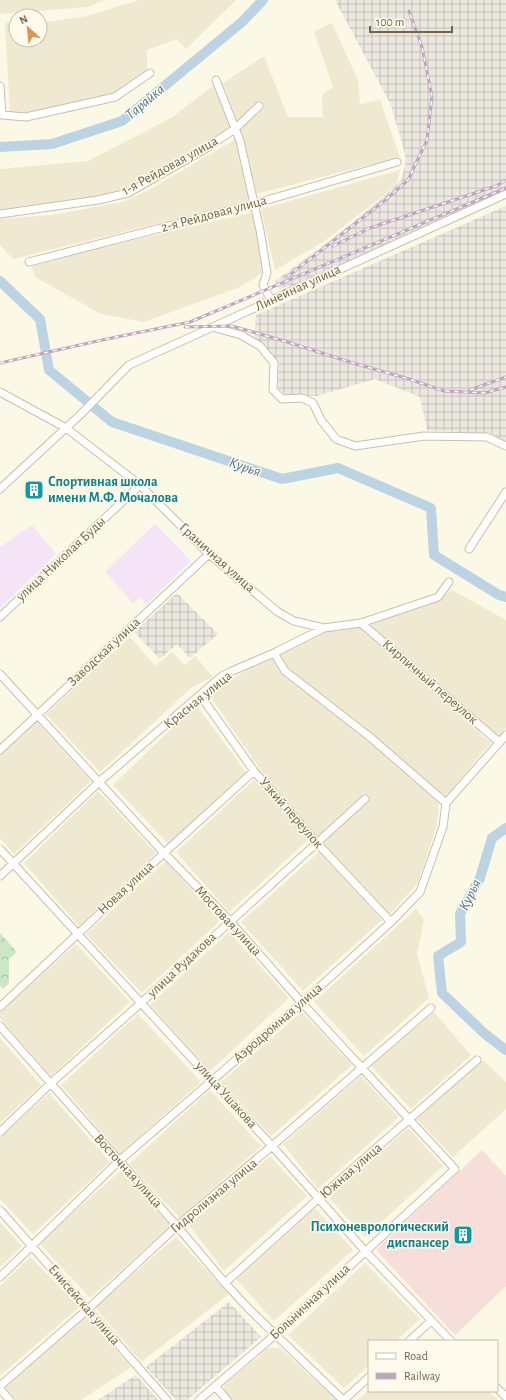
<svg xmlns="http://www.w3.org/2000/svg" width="506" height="1400" font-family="'Alegreya Sans',sans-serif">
<defs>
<pattern id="industrial-grid" width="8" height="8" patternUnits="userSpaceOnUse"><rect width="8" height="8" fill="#ebe8e0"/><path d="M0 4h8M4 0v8" fill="none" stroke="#c3c0b8"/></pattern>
<pattern id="park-crowns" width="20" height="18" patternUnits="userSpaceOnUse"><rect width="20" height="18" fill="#cae8c5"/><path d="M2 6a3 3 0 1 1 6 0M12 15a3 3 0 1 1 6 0" fill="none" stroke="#a8c0a2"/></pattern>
</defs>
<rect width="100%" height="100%" fill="#fbf8e6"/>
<!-- residential -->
<path fill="#efe9d2" d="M0 0H105L87 7 0 14Z
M139 0H236L186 49 177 39 147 50V70L123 94 10 115 5 23H16V40H40V23L87 16Z
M332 23 358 80 360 104 380 100 400 157 256 194 243 137 223 83 264 56 288 117H323L322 95 333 87 314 32Z
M213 86 232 129 138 189 63 204 0 210V169L88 161 171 118Z
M236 139 250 201 13 259 0 245V219L52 215 122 202 147 191Z
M400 170 397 183 383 196 323 242 275 270 261 209Z
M254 212 264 272 240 287 144 322 101 314 35 277 31 264Z
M452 590 506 620V728L498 737 370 625 439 599Z
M357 624 491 743 445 797 285 667 278 654 324 631Z
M130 637 155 666 172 652 185 665 195 656 213 677 192 687 100 772 46 714Z
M271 657 281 672 367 738 439 803 437 825 418 883 388 916 271 785 207 692Z
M196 705 246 772 168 844 113 785Z
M36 721 91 781 14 854 0 838V755Z
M254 780 309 839 229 912 176 852Z
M98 791 156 853 79 926 24 863Z
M320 851 382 920 303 991 241 922Z
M166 861 220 921 142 993 86 934Z
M416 909 424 919 417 954 429 998 364 1056 314 1002Z
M229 932 289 998 210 1071 150 1005Z
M76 944 130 1002 51 1076 0 1018V1012Z
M302 1012 352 1065 271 1136 221 1082Z
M434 1012 471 1055 411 1109 371 1066Z
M138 1014 201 1082 120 1154 61 1085Z
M0 1038 41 1085 0 1123Z
M483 1060 506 1082V1109L453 1157 417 1119Z
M361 1076 399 1117 318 1189 283 1144Z
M210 1090 261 1146 180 1218 129 1164Z
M49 1093 110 1162 33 1234 0 1199V1138Z
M408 1128 443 1166 365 1237 329 1198Z
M270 1156 307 1196 224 1271 189 1225Z
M120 1171 171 1226 90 1298 39 1243Z
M315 1208 353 1250 274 1321 236 1279Z
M0 1222 22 1246 0 1267Z
M176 1237 229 1294 141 1362 95 1307Z
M30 1257 79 1307 0 1376V1286Z
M365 1263 420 1319 396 1341H369V1365L344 1388 288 1335Z
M86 1316 131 1367 81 1400H16L5 1387Z
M268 1348H280L337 1400H230L224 1394V1385Z
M369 1389V1391H489L498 1400H358Z"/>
<!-- industrial -->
<path fill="url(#industrial-grid)" d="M335 0H506V190L280 292 275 281 327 243 379 201 401 180 405 166V154L391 105Z
M506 206V442L492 434 427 430 420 397 375 379 317 396 286 395 278 388 279 363 267 349 254 337 256 315Z
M177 593 218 634 190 658 177 644 160 659 134 632Z
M229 1302 261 1337 187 1400H176L146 1367Z
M136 1375 158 1400H98Z"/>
<!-- education -->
<path fill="#f5e3f7" d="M155 524 191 561 146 604 140 597 133 603 105 572Z
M32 525 56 554 0 608V547Z"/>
<!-- medical -->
<path fill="#f8deda" d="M482 1150 506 1176V1286L455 1335 376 1250Z"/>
<!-- park -->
<path fill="url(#park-crowns)" d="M0 933 17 952 9 959V983L3 989 0 986Z"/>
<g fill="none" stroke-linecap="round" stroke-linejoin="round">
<!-- river -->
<path stroke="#bbd3e3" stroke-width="10" d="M0 147 52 144 122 121 242 22 263 0
M0 281 40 319 49 370 112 422 282 479 338 468 431 508 434 555 499 595 506 597
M506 828 492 838 480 878 460 914 461 942 438 956 442 993 485 1034 506 1050"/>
<!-- minor casing -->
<g stroke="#c9c0aa" stroke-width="9">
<path id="minor" d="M216 80 240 141 260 230 267 273 263 285 271 300
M0 86 2 115 26 117 115 97 150 73
M0 214 98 200 128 193 205 149 236 128 259 106
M29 262 254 204 397 162
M212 327 241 335 260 346 274 363 273 390 282 399 302 398 313 403 321 420 336 439 355 446 424 436 487 437 506 446
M0 392 66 428 140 485 209 554 278 612 294 621 324 628
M0 489 81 414 129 365 506 194
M469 549 506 492
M0 617 140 485
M361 623 499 742
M274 653 285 671 370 737 446 803
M0 674 164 853 230 921 302 1003 455 1169 276 1334 199 1400
M200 695 254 771 317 843 391 922
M0 750 209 554
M0 849 272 1146 365 1251 451 1341
M0 876 99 782 222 676 230 672 274 653 324 628 361 623 438 597 449 582
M0 1007 164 853 254 771
M0 1026 177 1226 225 1283 248 1308 343 1400
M0 1132 50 1084 141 1003 365 799
M0 1210 167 1400
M0 1277 119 1161 302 1003 391 922 420 892 443 827 446 803 506 735
M225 1283 318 1199 477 1060
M409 1341 431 1321
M0 1386 88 1309 177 1226 272 1146 431 1008
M215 1386 227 1400
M497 1388 506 1397
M0 1389 10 1400
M344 1400 369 1377"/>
</g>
<!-- minor -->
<use href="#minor" stroke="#fff" stroke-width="7"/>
<!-- rail casing -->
<g stroke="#bea5c4" stroke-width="3">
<path id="rail" d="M333 246 370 228 496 186 506 180
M287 277 383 202 408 180 427 140 432 97 422 47 409 11
M185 327 232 326 284 341 353 363 409 379 444 391 485 393 506 387
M0 363 102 340 190 322 506 188
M470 390 506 377"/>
</g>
<!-- rail -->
<use href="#rail" stroke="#fefbec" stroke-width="1.5" stroke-dasharray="4.5" stroke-linecap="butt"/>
</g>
<!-- icons -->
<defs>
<g id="building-square" transform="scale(1)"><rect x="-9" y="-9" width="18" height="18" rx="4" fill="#0f9aa8" stroke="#fefbec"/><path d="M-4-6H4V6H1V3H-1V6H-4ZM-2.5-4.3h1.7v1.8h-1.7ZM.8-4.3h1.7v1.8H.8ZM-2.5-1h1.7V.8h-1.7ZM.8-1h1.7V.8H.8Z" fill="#fff"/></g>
</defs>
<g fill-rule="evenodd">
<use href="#building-square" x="34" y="490"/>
<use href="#building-square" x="463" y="1235"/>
</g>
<g text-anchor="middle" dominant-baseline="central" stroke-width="3" stroke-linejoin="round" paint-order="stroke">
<!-- street labels -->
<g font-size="14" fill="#73644c" stroke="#fefbec">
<text transform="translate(170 166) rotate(-29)">1-я Рейдовая улица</text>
<text transform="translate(214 214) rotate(-15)">2-я Рейдовая улица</text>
<text transform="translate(298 288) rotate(-25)">Линейная улица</text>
<text transform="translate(217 558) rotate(42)">Граничная улица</text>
<text transform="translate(61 559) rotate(-43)">улица Николая Буды</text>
<text transform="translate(104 652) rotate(-43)">Заводская улица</text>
<text transform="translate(430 682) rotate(41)">Кирпичный переулок</text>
<text transform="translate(198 700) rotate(-39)">Красная улица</text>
<text transform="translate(291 813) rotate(49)">Узкий переулок</text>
<text transform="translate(126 888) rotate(-43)">Новая улица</text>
<text transform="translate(228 921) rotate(47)">Мостовая улица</text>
<text transform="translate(182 965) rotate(-43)">улица Рудакова</text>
<text transform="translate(278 1023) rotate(-41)">Аэродромная улица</text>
<text transform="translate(226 1095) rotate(48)">улица Ушакова</text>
<text transform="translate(128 1171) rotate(48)">Восточная улица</text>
<text transform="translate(351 1171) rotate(-41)">Южная улица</text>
<text transform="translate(214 1196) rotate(-40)">Гидролизная улица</text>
<text transform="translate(310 1302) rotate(-43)">Больничная улица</text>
<text transform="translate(84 1305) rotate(49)">Енисейская улица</text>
</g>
<!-- culture labels -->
<g font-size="14" font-weight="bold" fill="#0d838f" stroke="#fefbec" text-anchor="start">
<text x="48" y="482">Спортивная школа<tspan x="48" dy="16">имени М.Ф. Мочалова</tspan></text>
<text x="449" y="1227" text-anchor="end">Психоневрологический<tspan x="449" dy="16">диспансер</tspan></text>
</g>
<!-- water labels -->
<g font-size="15" font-style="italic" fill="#4e7592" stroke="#fefbec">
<text transform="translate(145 102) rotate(-40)">Тарайка</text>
<text transform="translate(245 467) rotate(19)">Курья</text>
<text transform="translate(470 895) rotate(-64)">Курья</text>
</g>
</g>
<!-- legend -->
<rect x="368" y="1340" width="130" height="52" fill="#fefbec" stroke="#c6bfac"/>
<rect x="376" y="1353" width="20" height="6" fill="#ffffff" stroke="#c6bfac"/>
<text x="404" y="1360" font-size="12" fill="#73644c">Road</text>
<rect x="376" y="1373" width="20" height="6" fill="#bea5c4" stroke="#c6bfac"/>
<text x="404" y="1380" font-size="12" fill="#73644c">Railway</text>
<!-- north arrow -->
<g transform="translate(28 28) rotate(333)"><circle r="19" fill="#fefbec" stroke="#c6bfac"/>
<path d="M0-3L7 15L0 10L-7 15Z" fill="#de9552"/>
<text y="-6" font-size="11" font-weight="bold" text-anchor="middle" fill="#73644c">N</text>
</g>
<!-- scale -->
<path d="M370 26v6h82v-6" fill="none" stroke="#73644c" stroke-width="2"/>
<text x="376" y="26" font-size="12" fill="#73644c" stroke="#fefbec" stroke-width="3" paint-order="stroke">100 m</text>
</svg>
